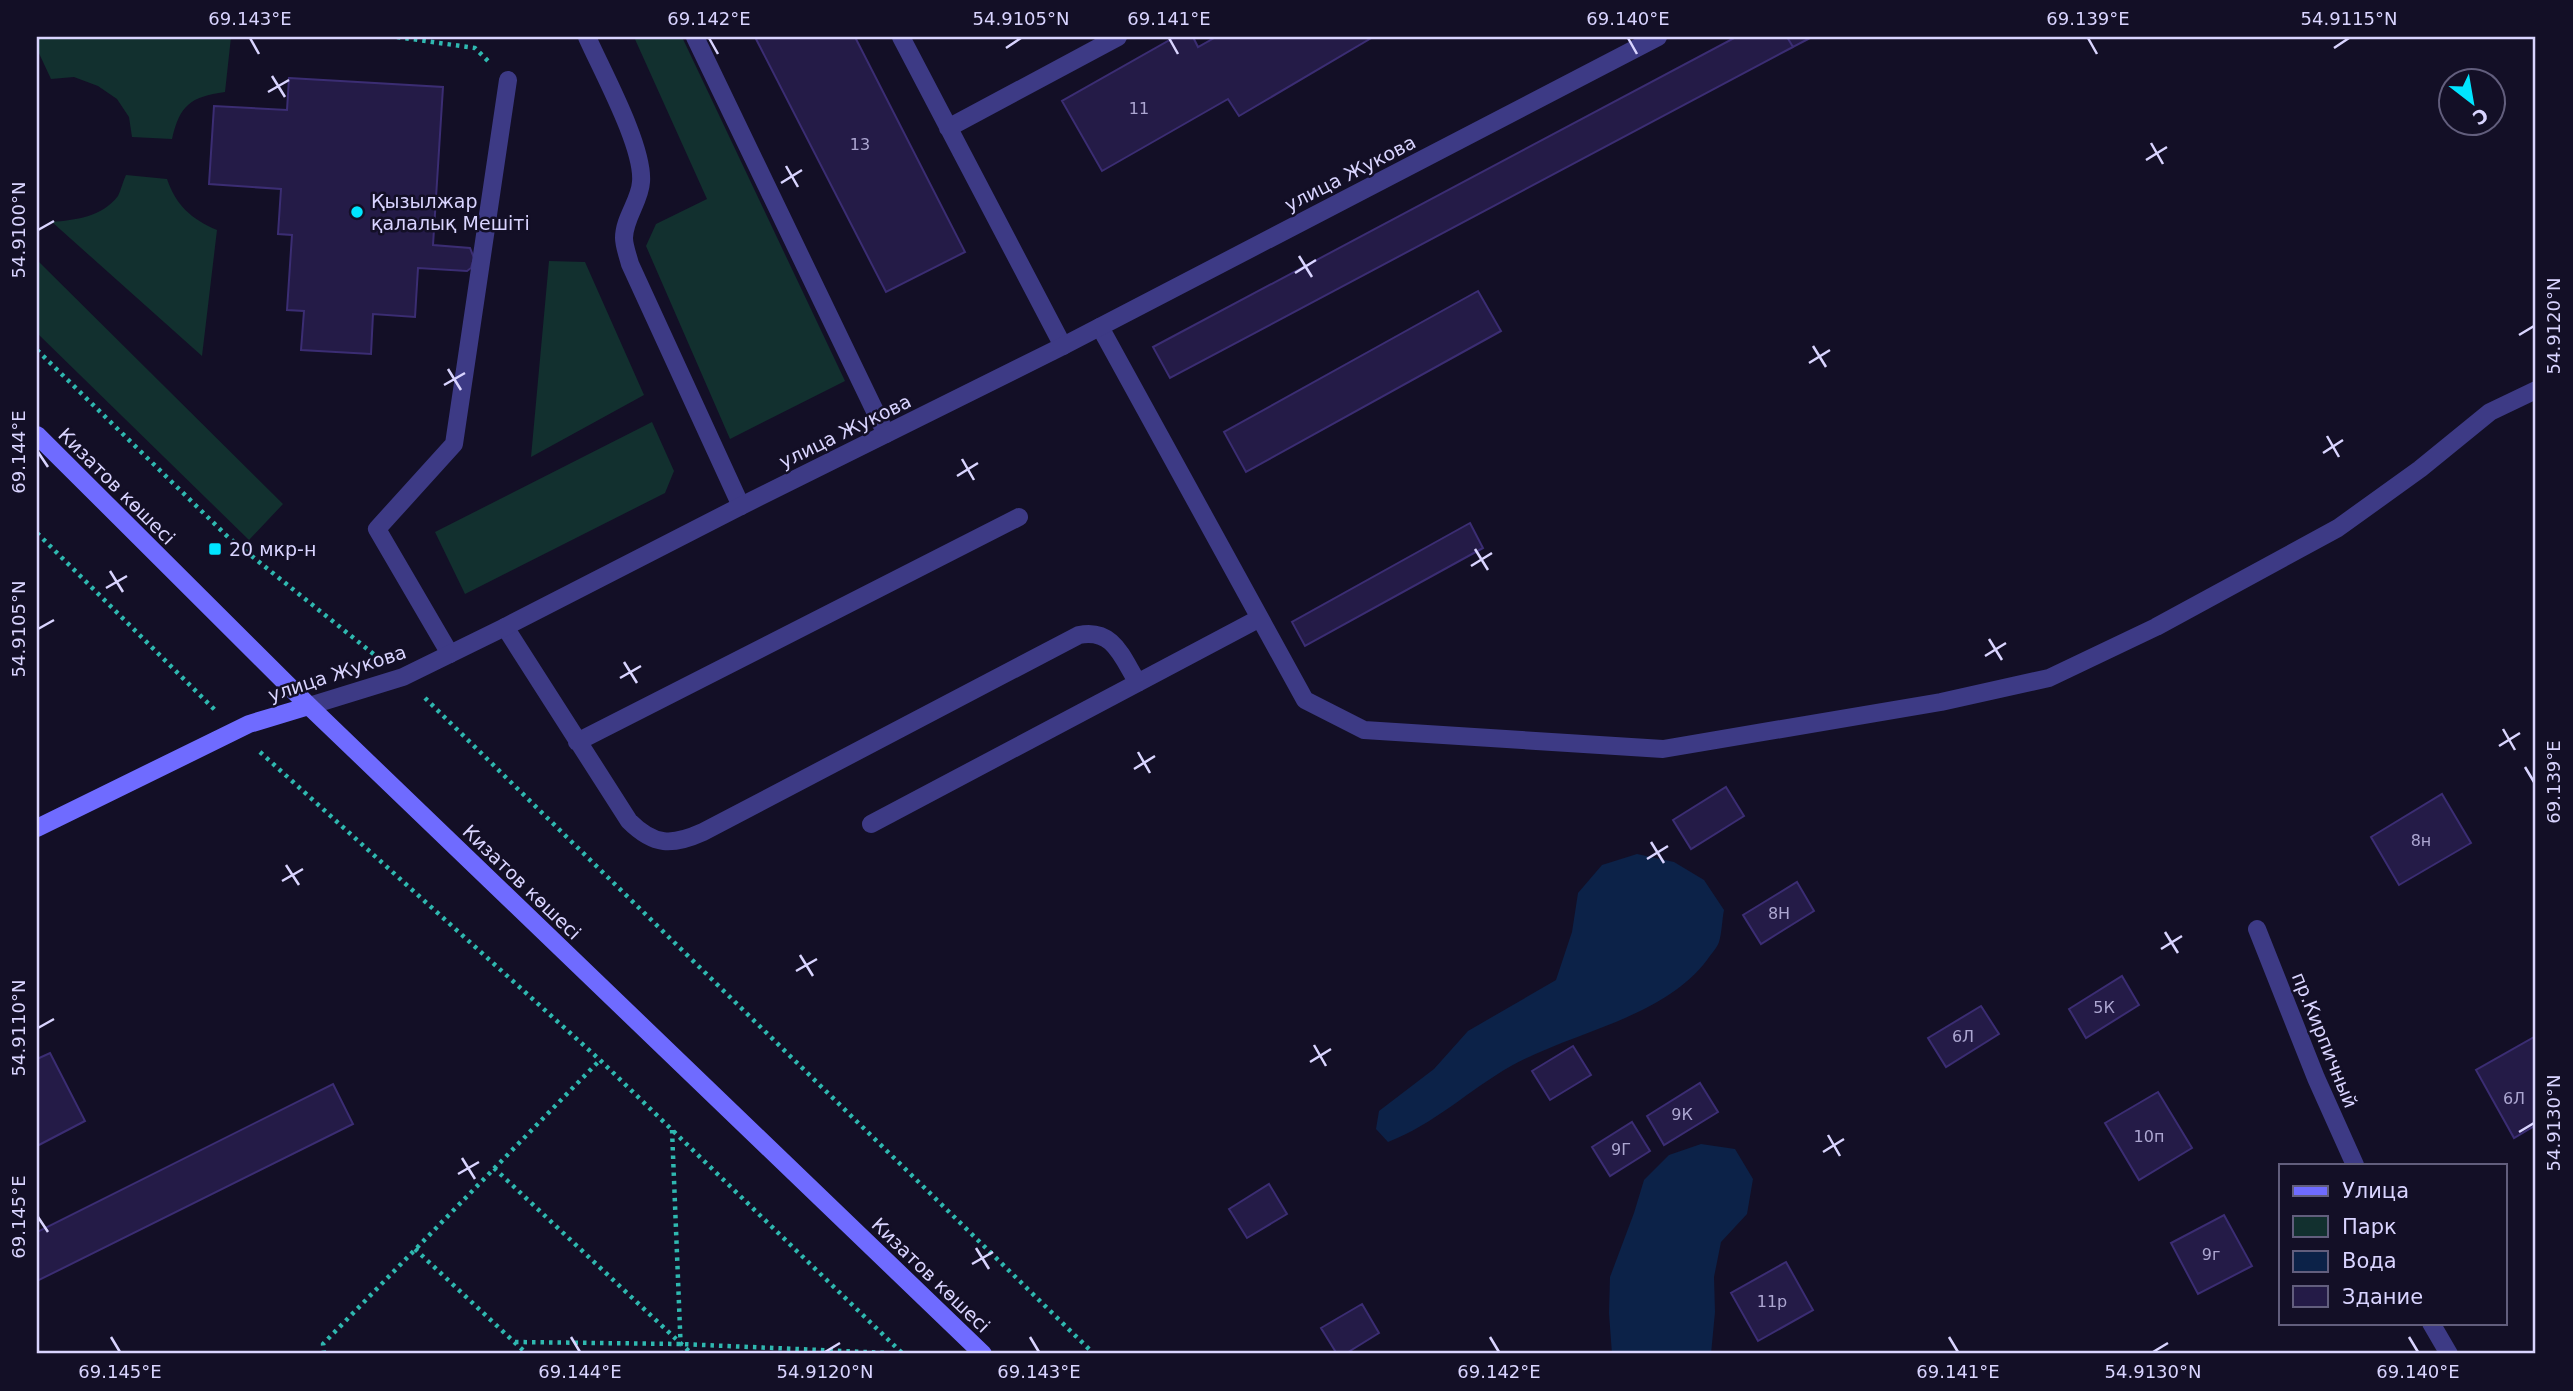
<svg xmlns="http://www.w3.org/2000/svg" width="2573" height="1391" font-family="'DejaVu Sans',sans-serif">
<rect width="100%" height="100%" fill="#130f26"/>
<!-- green -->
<path fill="#12302f" d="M37 37H231L225 92C190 97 180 105 172 139L132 137 129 117 117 99 98 86 74 77 51 79 37 49Z
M634 37H682L845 381 730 439 646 246 656 224 707 199Z
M126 175 167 179C176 205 191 219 217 230L202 356 52 222C75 220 102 217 118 196 121 190 123 181 126 175Z
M37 260 283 504 249 540 37 333Z
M549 261 585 262 644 395 531 457Z
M652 422 674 471 665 493 465 594 435 532Z"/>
<!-- water -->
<path fill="#0c2248" d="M1637 854 1674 862 1704 880 1724 910C1722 920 1722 932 1719 942 1717 948 1711 954 1707 960 1662 1019 1574 1031 1511 1066 1469 1090 1433 1125 1388 1142L1376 1129 1379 1111 1434 1069 1468 1031 1556 980 1572 932 1578 893 1602 865Z
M1701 1144 1735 1149 1753 1179 1747 1214 1721 1242 1714 1277 1715 1312 1711 1354H1612L1609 1313 1610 1277 1634 1213 1644 1180 1669 1155Z"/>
<!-- building -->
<path fill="#241b47" stroke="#3b2d73" stroke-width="2" d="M755 37H855L965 252 886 292Z
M1175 37H1193L1198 47 1216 37H1373L1239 116 1228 99 1102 171 1062 101Z
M1736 37H1787L1793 47 1170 378 1153 347Z
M1787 37H1812L1793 47Z
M289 78 443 87 433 245 470 248 474 258 471 268 467 271 418 268 415 317 373 314 371 354 301 350 304 311 287 310 292 235 278 234 281 189 209 184 214 106 287 110Z
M1478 291 1501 331 1246 472 1224 432Z
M1470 523 1483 548 1305 646 1292 622Z
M1726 787 1744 816 1691 849 1673 820Z
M2442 794 2471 843 2399 885 2371 837Z
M1797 882 1814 911 1761 944 1743 915Z
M2122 976 2139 1005 2086 1038 2069 1009Z
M1981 1006 1999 1034 1946 1067 1928 1038Z
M2536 1036V1125L2514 1138 2476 1070Z
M1573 1046 1591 1075 1550 1100 1532 1071Z
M50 1053 85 1121 37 1146V1059Z
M1700 1083 1718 1112 1664 1145 1647 1116Z
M333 1084 353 1124 37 1281V1232Z
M2158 1092 2192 1148 2139 1180 2105 1123Z
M1632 1122 1650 1151 1610 1176 1592 1147Z
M1269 1184 1287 1214 1247 1238 1229 1209Z
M2224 1215 2252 1266 2198 1294 2171 1243Z
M1786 1262 1813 1310 1758 1341 1731 1293Z
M1362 1304 1379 1333 1345 1354H1337L1321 1328Z"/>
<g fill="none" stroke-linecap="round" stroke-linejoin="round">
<!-- path -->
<path stroke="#2fb8b0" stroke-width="4.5" stroke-dasharray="3.5 5" stroke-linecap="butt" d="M397 37 475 48 488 61
M37 350 228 537 376 656
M37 533 215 710
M425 698 1094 1354
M260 752 600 1060 903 1354
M672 1130 681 1354
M494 1168 692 1354
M415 1249 527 1354
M515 1342 681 1344 889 1353
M324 1354 323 1344 600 1060"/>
<!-- service -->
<path stroke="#3d3a85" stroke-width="18" d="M587 37C602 71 644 147 641 182 640 201 624 218 624 238 624 246 628 256 630 264L741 506
M695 37 886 434
M901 37 1063 346
M948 128 1118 37
M1100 327 1305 700 1364 730 1663 749 1941 702 2049 678 2156 627 2338 528 2420 469 2490 412 2536 390
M505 627 629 821C654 846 672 846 703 832L1079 635C1114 628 1122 658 1138 683
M450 654 377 529 454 444 508 80
M577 742 1019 517
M871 824 1260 618"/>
<!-- minor -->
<path stroke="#3d3a85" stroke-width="18" d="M309 706 403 677 505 627 741 506 1063 346 1658 37
M2257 929 2316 1078 2355 1165
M2431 1323 2449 1354"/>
<!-- secondary -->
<path stroke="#6f6bff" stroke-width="18" d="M37 435 309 706 983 1354
M37 828 249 724 309 706"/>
</g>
<!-- ticks -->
<path fill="none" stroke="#d9d4ff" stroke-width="2.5" d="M250 38 259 54M709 38 718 54M1169 38 1178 54M1628 38 1637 54M2088 38 2097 54M1006 48 1021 38M2334 48 2349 38M272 76 285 97M268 92 289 80M2151 143 2163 164M2146 160 2167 147M786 166 798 187M781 183 802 170M38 230 54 221M1299 256 1312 277M1295 273 1316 260M2519 335 2534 326M1813 346 1826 367M1809 363 1830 350M448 369 461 390M444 385 465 373M2327 436 2339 457M38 452 48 467M2323 453 2343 440M962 459 974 480M957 476 978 463M1475 549 1488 570M1471 566 1492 553M110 571 123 592M106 588 127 576M38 629 54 620M1989 639 2002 660M1985 656 2006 643M624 662 637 683M620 678 641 666M2503 729 2515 750M2499 746 2520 733M1138 752 1150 773M2525 767 2534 782M1134 769 1155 756M1651 842 1664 863M1647 859 1668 846M286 865 299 885M282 881 303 869M2165 932 2178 953M2161 949 2182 936M800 955 813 976M796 971 817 959M38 1028 54 1019M1314 1045 1326 1066M1310 1062 1331 1049M2519 1132 2534 1123M1828 1135 1840 1156M1823 1152 1844 1139M462 1158 475 1179M458 1174 479 1162M38 1217 48 1232M976 1248 989 1269M972 1264 993 1252M111 1337 120 1352M571 1337 580 1352M1030 1337 1039 1352M1490 1337 1499 1352M1949 1337 1958 1352M2409 1337 2418 1352M825 1352 840 1343M2153 1352 2168 1343"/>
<!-- markers -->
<g fill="#00e5ff" stroke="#130f26" stroke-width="2.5">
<circle cx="357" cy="212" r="7"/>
<rect x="208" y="542" width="14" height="14" rx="3.5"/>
</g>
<g text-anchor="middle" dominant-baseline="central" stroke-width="5" stroke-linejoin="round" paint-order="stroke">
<!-- number labels -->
<g font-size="16" fill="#aca6d1">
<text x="1139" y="108">11</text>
<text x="860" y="144">13</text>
<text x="2421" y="840">8н</text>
<text x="1779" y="913">8Н</text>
<text x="2104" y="1007">5К</text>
<text x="1963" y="1036">6Л</text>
<text x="2514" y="1098">6Л</text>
<text x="1682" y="1114">9К</text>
<text x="2149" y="1136">10п</text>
<text x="1621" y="1149">9Г</text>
<text x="2211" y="1254">9г</text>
<text x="1772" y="1301">11р</text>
</g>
<!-- street labels -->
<g font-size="19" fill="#d9d4ff" stroke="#130f26">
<text transform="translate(1350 173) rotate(-27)">улица Жукова</text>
<text transform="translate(845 431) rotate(-26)">улица Жукова</text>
<text transform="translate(117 486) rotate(45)">Кизатов көшесі</text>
<text transform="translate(337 673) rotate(-18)">улица Жукова</text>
<text transform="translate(522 882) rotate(44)">Кизатов көшесі</text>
<text transform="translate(2325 1040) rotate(68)">пр.Кирпичный</text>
<text transform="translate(931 1275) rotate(44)">Кизатов көшесі</text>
</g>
<!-- poi labels -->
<g font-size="19" fill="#d9d4ff" stroke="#130f26" text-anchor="start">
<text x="371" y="201">Қызылжар<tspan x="371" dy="22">қалалық Мешіті</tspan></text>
<text x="229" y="549">20 мкр-н</text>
</g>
</g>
<!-- border -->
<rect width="2573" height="1391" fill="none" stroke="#130f26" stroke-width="77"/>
<!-- legend -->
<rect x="2279" y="1164" width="228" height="161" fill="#130f26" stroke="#625e7d" stroke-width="2"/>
<rect x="2293" y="1186" width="35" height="10" fill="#6f6bff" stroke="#625e7d" stroke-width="2"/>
<text x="2342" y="1198" font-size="21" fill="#d9d4ff">Улица</text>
<rect x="2293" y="1216" width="35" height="21" fill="#12302f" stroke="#625e7d" stroke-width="2"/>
<text x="2342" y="1234" font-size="21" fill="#d9d4ff">Парк</text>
<rect x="2293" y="1251" width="35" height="21" fill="#0c2248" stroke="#625e7d" stroke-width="2"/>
<text x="2342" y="1268" font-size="21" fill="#d9d4ff">Вода</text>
<rect x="2293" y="1286" width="35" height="21" fill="#241b47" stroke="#625e7d" stroke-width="2"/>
<text x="2342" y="1304" font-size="21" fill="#d9d4ff">Здание</text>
<!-- north arrow -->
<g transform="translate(2472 102) rotate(149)"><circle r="33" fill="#130f26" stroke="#625e7d" stroke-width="2"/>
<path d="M0-5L12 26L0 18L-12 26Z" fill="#00e5ff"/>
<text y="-10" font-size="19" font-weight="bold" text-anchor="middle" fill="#d9d4ff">С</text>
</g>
<rect x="38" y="38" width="2496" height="1314" fill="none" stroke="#d9d4ff" stroke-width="2.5"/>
<g font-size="18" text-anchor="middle" fill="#d9d4ff">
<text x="250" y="25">69.143°E</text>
<text x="709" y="25">69.142°E</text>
<text x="1021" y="25">54.9105°N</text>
<text x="1169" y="25">69.141°E</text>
<text x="1628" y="25">69.140°E</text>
<text x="2088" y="25">69.139°E</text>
<text x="2349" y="25">54.9115°N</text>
<text transform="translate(19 230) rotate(-90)" y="6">54.9100°N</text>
<text transform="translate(2554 326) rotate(-90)" y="6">54.9120°N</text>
<text transform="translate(19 452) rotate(-90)" y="6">69.144°E</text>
<text transform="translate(19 629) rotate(-90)" y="6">54.9105°N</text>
<text transform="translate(2554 782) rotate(-90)" y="6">69.139°E</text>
<text transform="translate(19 1028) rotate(-90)" y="6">54.9110°N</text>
<text transform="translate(2554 1123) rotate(-90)" y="6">54.9130°N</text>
<text transform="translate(19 1217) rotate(-90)" y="6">69.145°E</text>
<text x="120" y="1378">69.145°E</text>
<text x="580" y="1378">69.144°E</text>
<text x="825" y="1378">54.9120°N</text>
<text x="1039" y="1378">69.143°E</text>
<text x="1499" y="1378">69.142°E</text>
<text x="1958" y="1378">69.141°E</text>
<text x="2153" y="1378">54.9130°N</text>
<text x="2418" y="1378">69.140°E</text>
</g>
</svg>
